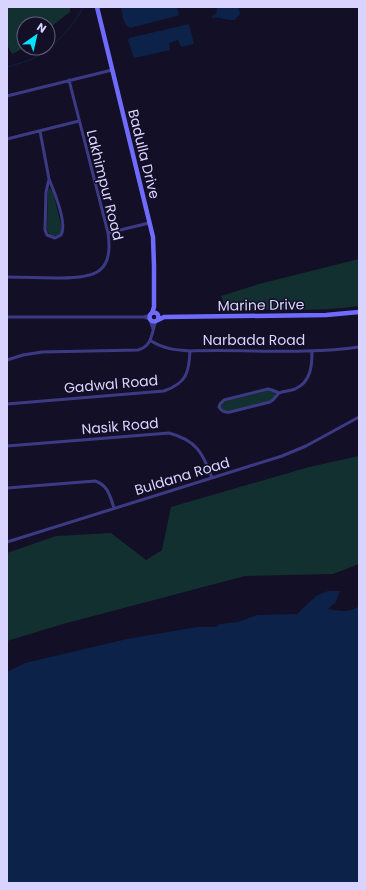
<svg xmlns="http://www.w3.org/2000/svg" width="366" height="890" font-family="Poppins,sans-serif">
<rect width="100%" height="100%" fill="#130f26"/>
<!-- green -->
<path fill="#12302f" d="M7 7H70V12L48 29V24H24V48L12 54 7 45Z
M50 188 53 192 62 229V233C56 237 50 238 47 230L48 190Z
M359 259V306C315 312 270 310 226 308L221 296 259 284Z
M270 390 274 392 276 395 272 401 225 412 220 406 223 402Z
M359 456V564L333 574 245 576 63 624 7 641V553L56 536 111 533 146 560 162 550 171 507 309 467Z"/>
<!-- water -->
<path fill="#0c2248" d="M121 7H177L179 14 177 16 130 28C123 25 122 14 121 7Z
M216 7H238L240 14 235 20C227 21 222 17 213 18L211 16 215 15 217 10Z
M189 24 194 44 181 47 178 40 169 43 170 50 134 58 128 40 129 38Z
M328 591H340L336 602 328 609C339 611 350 613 359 606V883H7V672L25 663 127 639 197 627H216L220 624 238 622 257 615 297 614 316 596Z"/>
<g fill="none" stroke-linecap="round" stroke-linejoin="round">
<!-- stream -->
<path stroke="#0c2248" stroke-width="1" d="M7 67C17 64 30 61 40 55 55 46 76 23 83 7"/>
<!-- street -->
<path stroke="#3d3a85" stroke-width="3" d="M7 96 112 70
M40 131 49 179
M7 139 79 121
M49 179C54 191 68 224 61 235L55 238 47 235 45 230 46 192Z
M108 233 149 223
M7 277C25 277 43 278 60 278 95 278 114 273 108 233L69 80
M7 317H144L150 319
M144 317 150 315
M150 320 153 329
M151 341C164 349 175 350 190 351 246 349 304 355 359 347
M7 360 23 355 42 352 138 350C153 346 151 333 156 321
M279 393 272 390 268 389 224 400 220 404 219 407C222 412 225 413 230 412L270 402C274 400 276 396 279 393 283 391 290 391 295 389 311 382 312 366 312 351
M7 404 164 391C187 383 189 372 190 351
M7 446 169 433C196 440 203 453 212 478
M7 488 95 481C108 485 110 496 114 508
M7 542 282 456 306 446 359 417"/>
<!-- secondary -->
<path stroke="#6f6bff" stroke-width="4.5" d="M97 7 153 237 154 266V307L152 313
M149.5 317a4.5 4.5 0 1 1 9 0a4.5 4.5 0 1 1-9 0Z
M158 320 164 317 326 315 359 312"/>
</g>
<g text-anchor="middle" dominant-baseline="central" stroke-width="3" stroke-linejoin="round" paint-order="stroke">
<!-- street labels -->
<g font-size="14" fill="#d9d4ff" stroke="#130f26">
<text transform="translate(144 154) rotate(76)">Badulla Drive</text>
<text transform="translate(105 185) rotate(76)">Lakhimpur Road</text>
<text transform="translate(261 305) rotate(-1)">Marine Drive</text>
<text x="254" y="340">Narbada Road</text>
<text transform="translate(111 384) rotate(-5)">Gadwal Road</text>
<text transform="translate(120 426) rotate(-5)">Nasik Road</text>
<text transform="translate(182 476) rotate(-17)">Buldana Road</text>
</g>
</g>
<!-- border -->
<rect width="366" height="890" fill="none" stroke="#d9d4ff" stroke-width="16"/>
<!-- north arrow -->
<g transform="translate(36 36) rotate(34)"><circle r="19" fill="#130f26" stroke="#625e7d"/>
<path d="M0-3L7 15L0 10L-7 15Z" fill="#00e5ff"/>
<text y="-6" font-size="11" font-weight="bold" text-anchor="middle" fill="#d9d4ff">N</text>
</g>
</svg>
